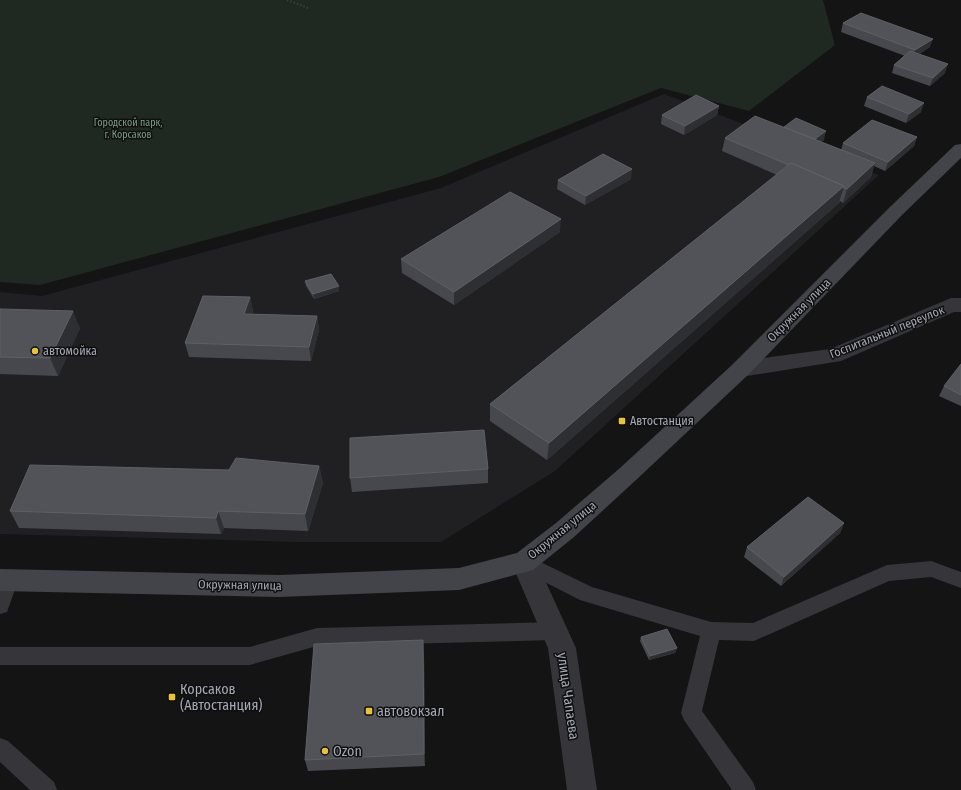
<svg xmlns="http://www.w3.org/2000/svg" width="961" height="790" font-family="'Fira Sans Condensed',sans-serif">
<rect width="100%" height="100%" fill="#141415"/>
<!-- built -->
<path fill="#202022" d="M664 94 879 175 555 471 441 542H298L0 534V292L42 296 441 188Z"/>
<!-- green -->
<path fill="#202822" d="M0 0H823L835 45 749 111 661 88 439 177 40 285 0 282Z"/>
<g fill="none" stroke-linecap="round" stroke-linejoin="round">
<!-- path -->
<path stroke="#3b3c41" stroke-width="2" stroke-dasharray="1.5 2" stroke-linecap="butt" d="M287 0 308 8"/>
<!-- lane -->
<path fill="#35353a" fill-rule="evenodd" d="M524 554 592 587 711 622 753 623 887 565 931 561 961 572V588L931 577 889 581 754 641 719 640 702 711 753 782 756 790H732L684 720 681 713 700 636 580 600 517 568 515 562 517 556Z
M9 573 16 575 18 581 7 612 0 614V580L2 575Z
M555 622 562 625 565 631 562 637 555 640 317 646 250 665H0V647H250L317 628Z
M0 738 8 741 54 782 57 790H30L0 762Z"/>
<!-- street -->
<path fill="#35353a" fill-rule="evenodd" d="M951 298H961V312H954L841 361 741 377 733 374 730 369 733 364 741 361 830 349Z
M524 551 533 554 576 648 597 790H567L548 648 511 562 515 554Z"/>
<!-- secondary -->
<path fill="#43444a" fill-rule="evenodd" d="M961 144V158L903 214 749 374 636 480 574 537 533 570 459 590 279 597 0 591V569L279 575 459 568 517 553 556 523 620 468 733 364 891 206 955 145Z"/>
</g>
<!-- wall -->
<path fill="#47484d" d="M843 23 930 47 919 54 945 73 930 86 892 73 894 65 905 56 841 32Z
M867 97 921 112 906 123 864 106Z
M719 106 717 115 684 135 661 124 662 115Z
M784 127 824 140 821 142 841 150 843 143 917 137 914 146 885 171 874 166 871 177 843 203 840 201 839 203 547 460 490 421V404L777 175 722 151 725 138Z
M631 179 585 205 557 189 558 180Z
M560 232 454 305 402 273 401 259Z
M305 281 339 291 314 299 306 286Z
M250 297 253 311 252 314 317 316 319 330 311 361 189 357 185 343Z
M0 309 80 328 58 376 0 374Z
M961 364V406L939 396 944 386Z
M319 466 323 483 308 531 224 528 221 534 19 528 10 511 229 470Z
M488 469V483L352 492 350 478Z
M844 523 840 533 781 586 744 557 747 547Z
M641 637 677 648 675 653 649 660 640 641Z
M424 652 425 766 308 771 305 760Z"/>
<!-- shaded-wall -->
<path fill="#2e2f32" d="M933 39 930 47 912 59 915 50Z
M948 64 945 73 930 86 933 78Z
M924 103 921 112 906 123 909 114Z
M719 106 717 115 684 135 685 126Z
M826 131 824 140 809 151 812 142Z
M917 137 914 146 885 171 888 162Z
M875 163 871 177 843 203 847 189Z
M632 169 631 179 585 205 586 196Z
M844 186 839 203 547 460 549 443Z
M561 219 560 232 454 305V292Z
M339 286V291L314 299 313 294Z
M250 297 253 311 247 328 244 314Z
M73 311 80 328 58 376 50 358Z
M317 316 319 330 311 361 309 347Z
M319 466 323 483 308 531 305 514Z
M218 511 224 528 221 534 216 518Z
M844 523 840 533 781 586 784 577Z
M423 640 424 652 425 766 424 754Z
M677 648 675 653 649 660 650 656Z"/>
<!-- building -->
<path fill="#515358" stroke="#5f6067" d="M861 13 933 39 915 50 843 23Z
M910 51 948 64 933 78 894 65Z
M882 86 924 103 909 114 867 97Z
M696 95 719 106 685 126 662 115Z
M755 116 875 163 847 189 844 188V186L791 163 789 165 725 138Z
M796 118 826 131 815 139 784 127Z
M872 120 917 137 888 162 843 143Z
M603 154 632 169 586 196 558 180Z
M791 163 844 186 549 443 490 404Z
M510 192 561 219 454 292 401 259Z
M331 274 339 286 313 294 305 281Z
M203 296 250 297 244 314 317 316 309 347 185 343Z
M0 309 73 311 50 358 0 357Z
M961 364V395L944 386Z
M484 430 488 469 350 478V438Z
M236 458 319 466 305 514 218 511 216 518 10 511 30 465 229 470Z
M808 497 844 523 784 577 747 547Z
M667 629 677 648 650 656 641 637Z
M423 640 424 754 305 760 314 644Z"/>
<!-- markers -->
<g fill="#e6c33b" stroke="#0f0f10" stroke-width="1.5">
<circle cx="35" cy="351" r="4"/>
<rect x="618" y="417" width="8" height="8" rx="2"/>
<rect x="168" y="693" width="8" height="8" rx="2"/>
<rect x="365" y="707" width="8" height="8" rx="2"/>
<circle cx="325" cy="751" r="4"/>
</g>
<g text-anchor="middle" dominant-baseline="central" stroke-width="3" stroke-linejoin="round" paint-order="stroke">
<!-- far-park labels -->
<g font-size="10" fill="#7e9f84" stroke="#0f0f10">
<text x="128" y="123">Городской парк,<tspan x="128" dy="12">г. Корсаков</tspan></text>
</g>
<!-- street labels -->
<g font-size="12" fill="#a6a9b5" stroke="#0f0f10">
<text transform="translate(799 310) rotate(-45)">Окружная улица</text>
<text transform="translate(887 332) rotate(-22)">Госпитальный переулок</text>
<text transform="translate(562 530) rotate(-39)">Окружная улица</text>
<text transform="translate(240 585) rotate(1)">Окружная улица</text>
</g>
<!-- poi labels -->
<g font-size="12" fill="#a6a9b5" stroke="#0f0f10" text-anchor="start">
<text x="43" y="351">автомойка</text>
<text x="630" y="421">Автостанция</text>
</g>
<!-- near-poi labels -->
<g font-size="14" fill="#a6a9b5" stroke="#0f0f10" text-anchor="start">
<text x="180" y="689">Корсаков<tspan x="180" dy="16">(Автостанция)</tspan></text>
<text x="377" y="711">автовокзал</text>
<text x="333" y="751">Ozon</text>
</g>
<!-- near-street labels -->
<g font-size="14" fill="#a6a9b5" stroke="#0f0f10">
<text transform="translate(568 696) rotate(82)">улица Чапаева</text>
</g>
</g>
</svg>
